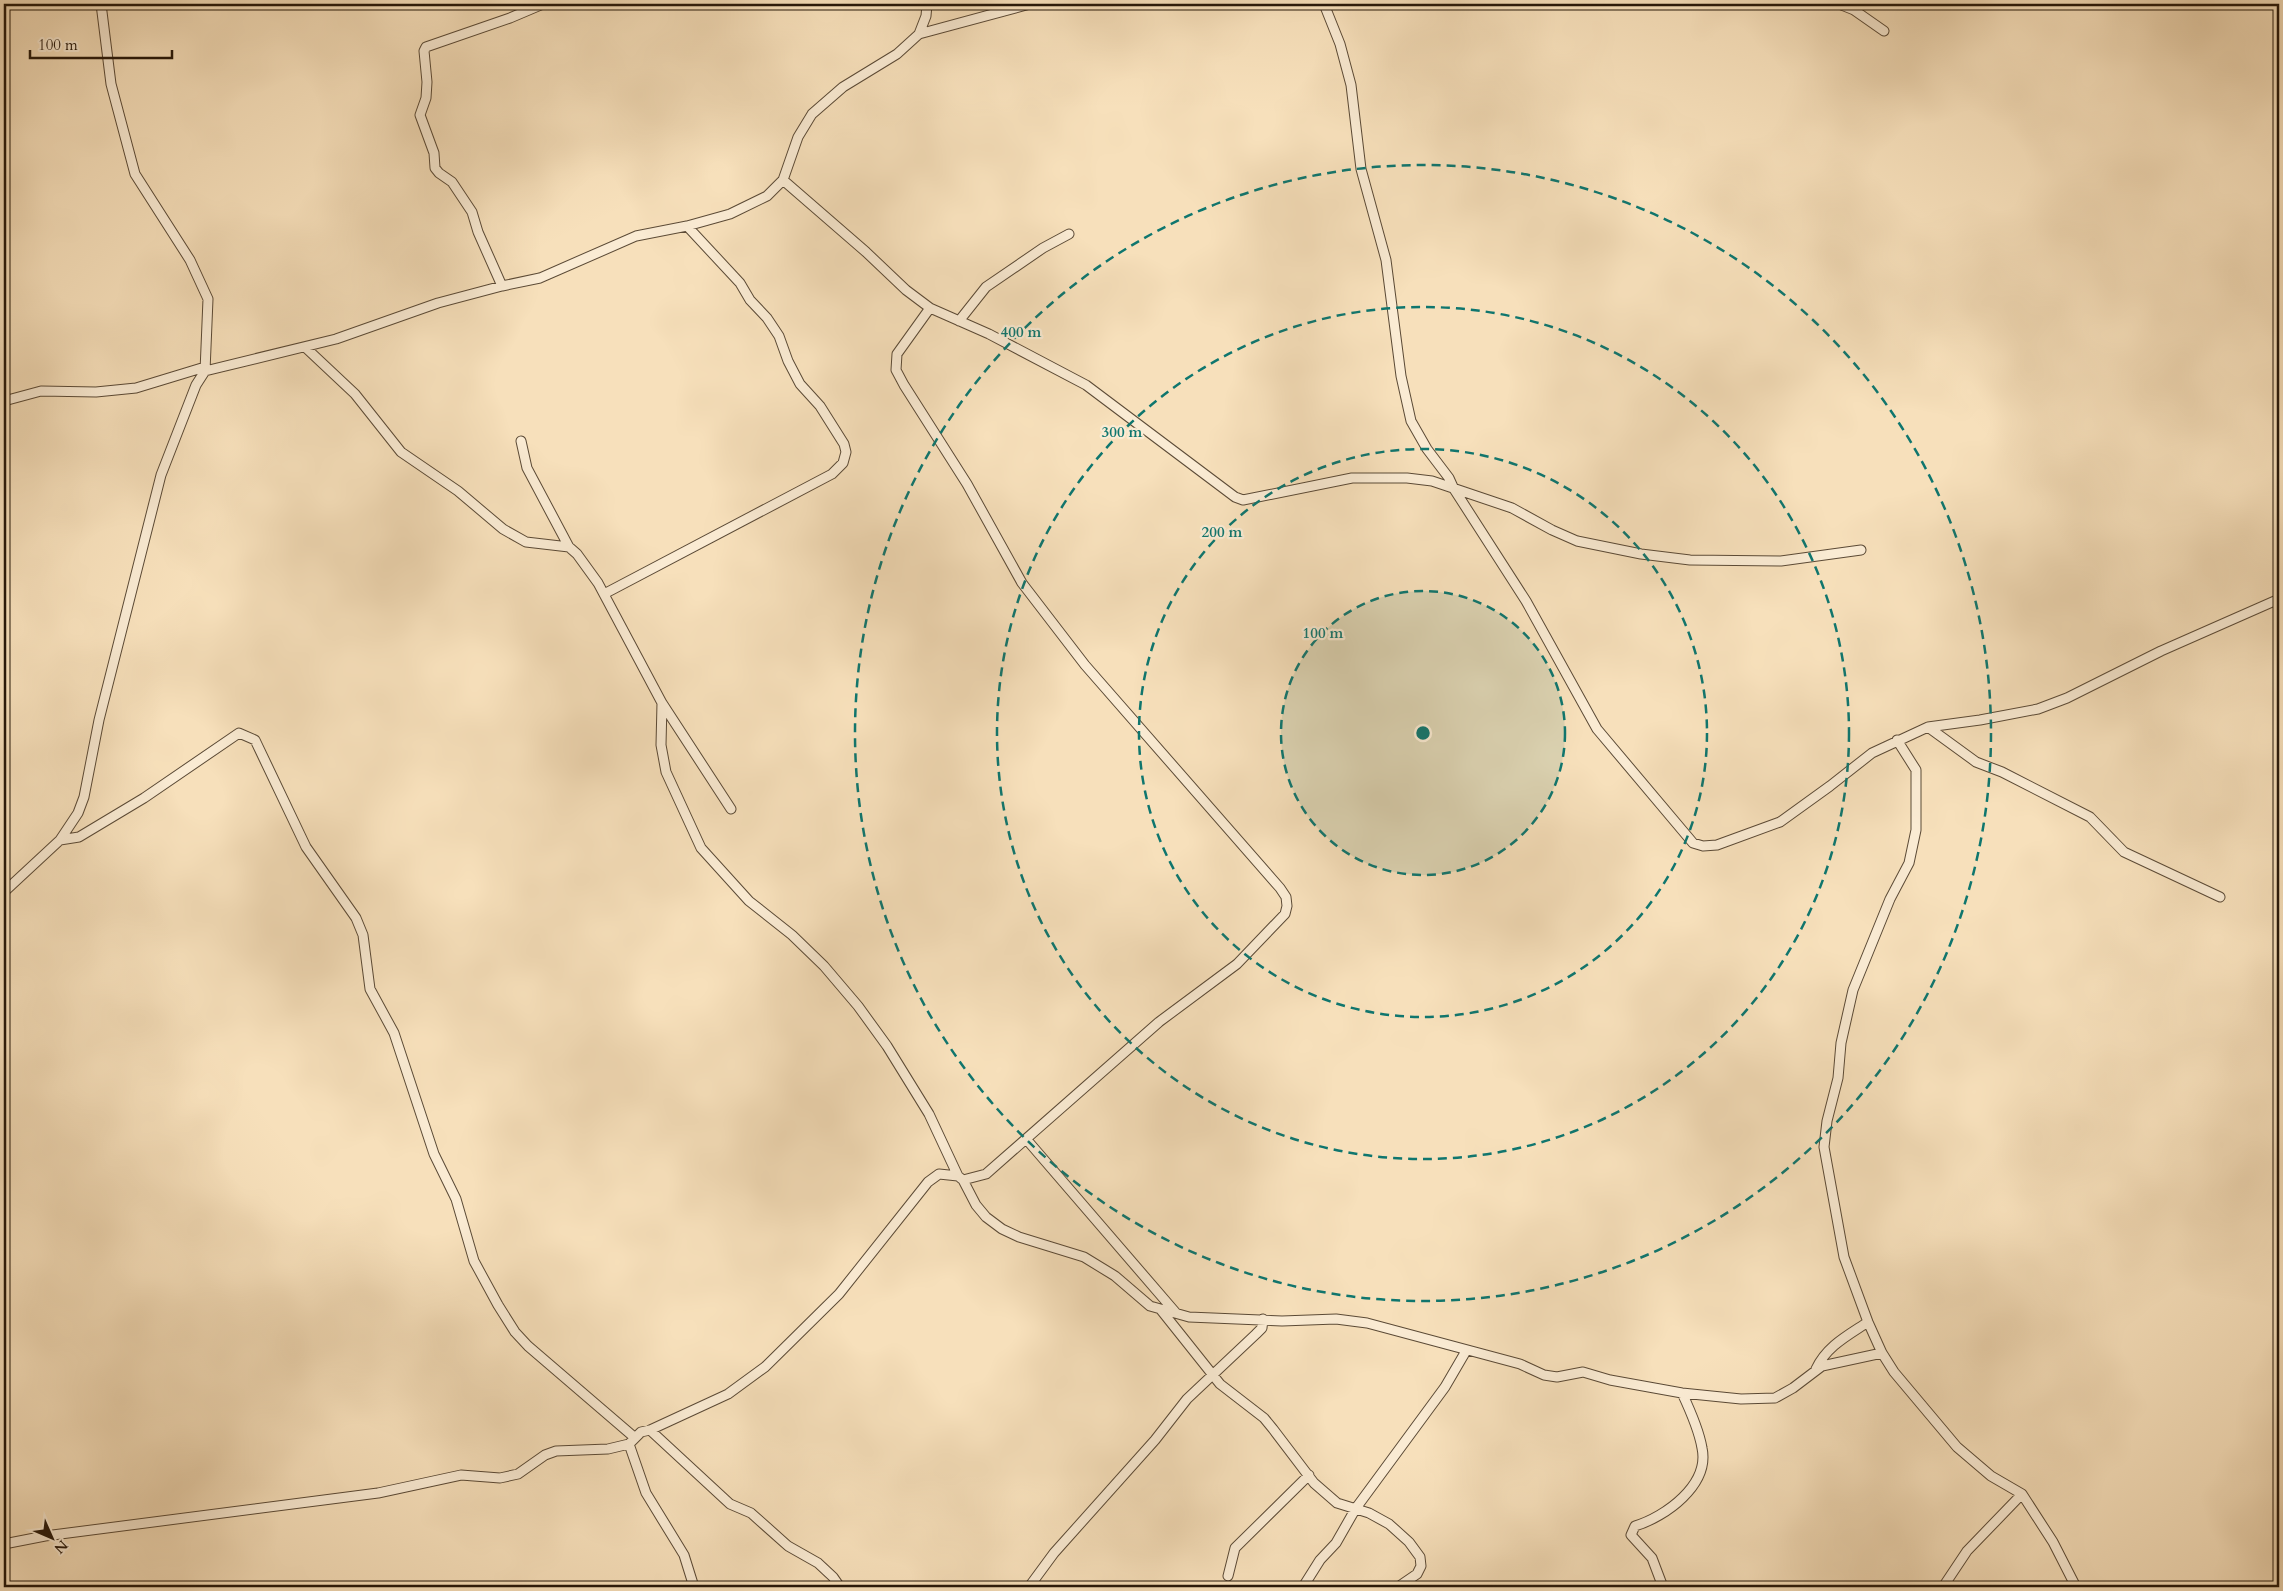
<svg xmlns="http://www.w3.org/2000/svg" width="2283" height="1591" font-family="Cardo,serif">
<rect width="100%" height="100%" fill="#f7e0bb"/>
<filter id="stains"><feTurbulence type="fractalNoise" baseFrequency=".004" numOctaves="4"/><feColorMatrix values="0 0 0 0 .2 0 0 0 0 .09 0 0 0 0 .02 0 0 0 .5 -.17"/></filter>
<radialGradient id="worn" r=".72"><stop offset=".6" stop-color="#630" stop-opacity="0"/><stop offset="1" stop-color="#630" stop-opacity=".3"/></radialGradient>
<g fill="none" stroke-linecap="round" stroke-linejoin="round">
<!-- minor casing -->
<g stroke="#5b4a36" stroke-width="11">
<path id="minor" d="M101 4 111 84 135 174 190 260 208 299 205 371
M1324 4 1340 44 1351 85 1361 169 1386 260 1401 376 1411 421 1427 449 1449 478 1454 489 1526 601 1597 729 1693 843 1703 846 1717 845 1780 822 1830 786 1872 753 1928 727 1976 762 2002 772 2090 817 2124 852 2220 897
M1839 4 1854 10 1884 31
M919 34 1030 4
M783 180 866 252 906 290 930 308 989 334 1086 385 1235 497 1243 500 1352 478H1407L1432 481 1512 508 1552 530 1577 541 1641 554 1690 560 1781 561 1861 550
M502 286 478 232 472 212 452 182 439 173 435 168 434 153 420 115 426 98 427 82 424 51 426 47 510 18 543 4
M930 308 897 354 896 370 904 385 967 484 1022 583 1085 665 1280 888 1286 897 1287 906 1285 914 1237 964 1159 1022 986 1174 963 1180
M959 321 986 287 1043 248 1069 234
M305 347 355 394 401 452 458 491 503 529 526 542 569 547 577 554 598 583 662 703 661 745 666 772 701 848 749 901 792 935 824 966 858 1006 887 1046 929 1114 958 1176 963 1180 976 1205 986 1217 1002 1229 1019 1237 1084 1257 1115 1276 1150 1306 1189 1317 1282 1321 1336 1319 1367 1323 1520 1364 1544 1375 1557 1377 1583 1372 1610 1380 1682 1393 1741 1399 1775 1398 1793 1388 1822 1366 1882 1353
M4 401 41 391 96 392 136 388 205 367
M521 441 527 468 569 547
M604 594 832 474 843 463 846 452 844 444 820 406 800 384 788 361 779 336 767 318 750 300 740 283 687 226
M662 703 731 809
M1928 727 1980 720 2038 709 2067 698 2161 651 2279 599
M1897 740 1916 770V830L1909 863 1890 899 1853 990 1841 1043 1838 1078 1827 1121 1824 1147 1844 1257 1868 1322 1882 1353 1894 1372 1957 1447 1991 1476 2022 1494 2053 1542 2076 1587
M60 840 79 837 144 798 239 733 255 740 306 847 356 918 363 935 370 989 394 1033 434 1154 456 1199 474 1261 498 1305 515 1332 528 1346 634 1437
M4 892 60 840 78 813 84 797 99 720 161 475 196 385 205 371 336 339 438 303 502 286 540 278 636 236 687 226 730 214 767 196 783 180 798 137 812 114 843 87 897 54 919 34 926 16 927 4
M1027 1140 1176 1313
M1161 1310 1220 1384 1264 1418 1273 1429 1314 1483 1337 1503 1369 1513 1389 1524 1409 1542 1420 1557 1421 1566 1417 1574 1398 1587
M1816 1369C1827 1346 1847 1336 1868 1322
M650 1430 730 1504 751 1513 788 1546 818 1563 833 1577 840 1587
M629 1444 646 1493 684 1555 694 1587
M4 1544 45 1536 378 1493 461 1475 500 1478 518 1474 545 1455 556 1451 608 1449 629 1444 641 1432 650 1430 728 1394 765 1367 839 1294 928 1182 939 1174 958 1176
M1228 1576 1235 1548 1309 1475
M1029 1587 1054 1553 1155 1440 1187 1399 1256 1334 1262 1328 1263 1319
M1303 1587 1320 1560 1336 1543 1356 1508 1445 1387 1466 1351
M1663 1587 1652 1558 1631 1535 1635 1526C1665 1517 1710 1485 1702 1448 1699 1430 1690 1410 1682 1393
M1943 1587 1967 1551 2022 1494"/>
</g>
<!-- minor -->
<use href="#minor" stroke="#faebd3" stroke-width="9"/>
</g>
<!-- distance rings -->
<circle cx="1423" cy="733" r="142" fill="#0f766e" fill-opacity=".12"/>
<g fill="none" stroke="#0f766e" stroke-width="2.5" stroke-dasharray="9 6">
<circle cx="1423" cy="733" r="142"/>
<circle cx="1423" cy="733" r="284"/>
<circle cx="1423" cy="733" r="426"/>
<circle cx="1423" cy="733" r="568"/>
</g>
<circle cx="1423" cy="733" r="8" fill="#0f766e" stroke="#faebd3" stroke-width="2.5"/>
<g font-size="15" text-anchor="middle" font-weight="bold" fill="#0f766e" stroke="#faebd3" stroke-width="4.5" stroke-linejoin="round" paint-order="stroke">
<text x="1021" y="337">400 m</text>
<text x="1122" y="437">300 m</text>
<text x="1222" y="537">200 m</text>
<text x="1323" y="638">100 m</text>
</g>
<!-- margin -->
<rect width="2283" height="1591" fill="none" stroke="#f7e0bb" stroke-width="20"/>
<rect x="5" y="5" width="2273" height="1581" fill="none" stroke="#27180a" stroke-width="2.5"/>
<rect x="10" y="10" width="2263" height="1571" fill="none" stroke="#27180a"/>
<!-- north arrow -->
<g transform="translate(52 1538) rotate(135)" stroke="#faebd3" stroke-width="4" paint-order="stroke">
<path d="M0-4L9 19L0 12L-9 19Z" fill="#27180a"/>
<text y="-8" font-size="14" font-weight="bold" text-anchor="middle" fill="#27180a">N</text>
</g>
<!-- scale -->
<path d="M30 50v8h142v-8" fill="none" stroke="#27180a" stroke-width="2.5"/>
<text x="38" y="50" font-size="15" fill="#27180a" stroke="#faebd3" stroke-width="4" paint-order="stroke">100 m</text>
<rect width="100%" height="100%" filter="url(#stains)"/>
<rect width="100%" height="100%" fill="url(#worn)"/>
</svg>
